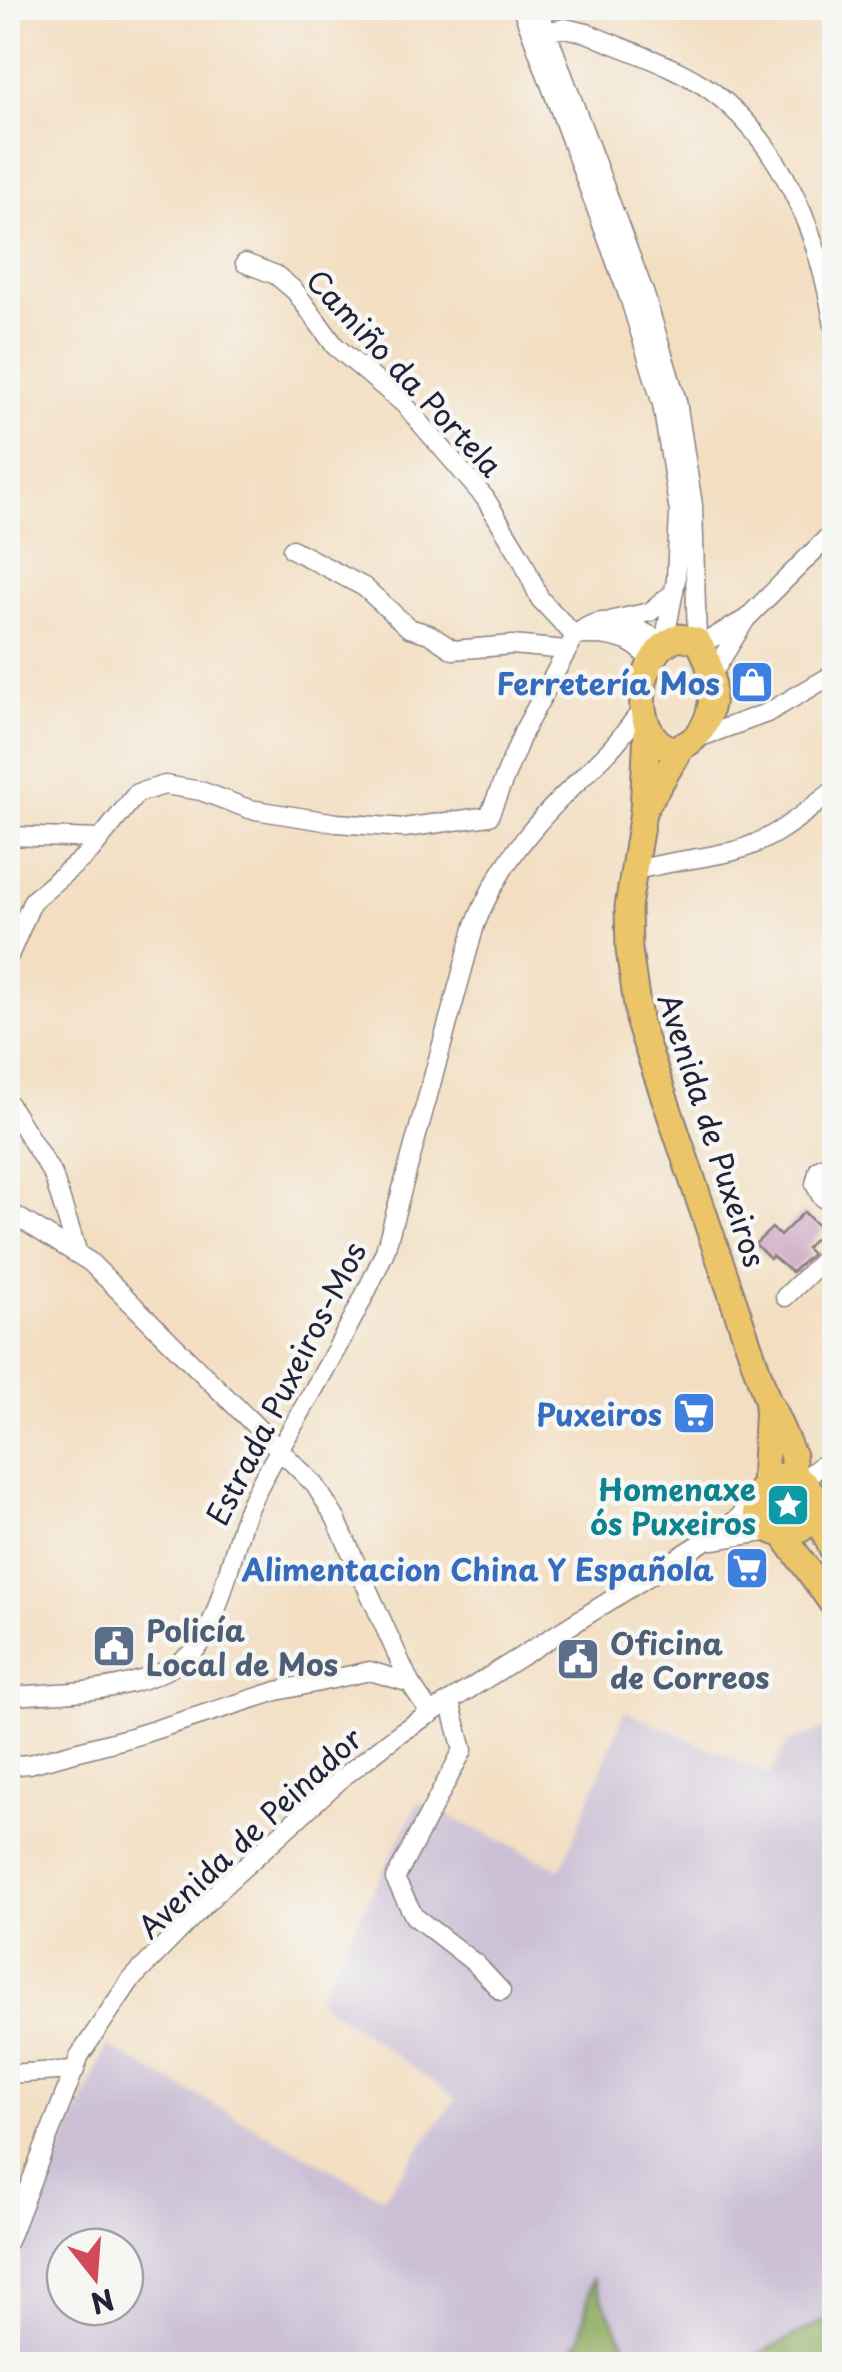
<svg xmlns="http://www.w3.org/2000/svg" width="842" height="2372" font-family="'Playpen Sans',sans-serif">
<rect width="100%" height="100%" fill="#f6f6f2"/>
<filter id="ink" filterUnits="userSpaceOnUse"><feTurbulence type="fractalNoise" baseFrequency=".01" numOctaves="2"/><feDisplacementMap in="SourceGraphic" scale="20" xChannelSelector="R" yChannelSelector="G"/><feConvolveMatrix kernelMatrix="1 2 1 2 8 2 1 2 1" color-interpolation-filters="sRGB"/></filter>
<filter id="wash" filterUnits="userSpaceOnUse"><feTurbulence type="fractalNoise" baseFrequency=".0048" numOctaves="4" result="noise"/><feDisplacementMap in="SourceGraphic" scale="40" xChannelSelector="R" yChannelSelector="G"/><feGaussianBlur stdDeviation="2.25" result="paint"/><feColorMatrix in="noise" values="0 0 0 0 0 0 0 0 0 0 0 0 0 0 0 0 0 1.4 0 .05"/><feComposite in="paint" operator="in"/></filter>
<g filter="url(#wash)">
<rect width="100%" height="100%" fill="#f3dec1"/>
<!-- industrial -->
<path fill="#cbbfd5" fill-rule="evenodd" d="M625 1711 770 1775 788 1742 834 1725V2316L739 2364H635L592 2280 580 2340 558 2364H8V2336L27 2230 107 2046 383 2198 456 2099 317 1999 419 1802 561 1869ZM65 2247H125V2307H65Z"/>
<!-- forest -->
<path fill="#8eac60" stroke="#58674e" stroke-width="2.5" d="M592 2278 635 2364H558L580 2339Z
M834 2316V2364H739Z"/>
<g id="blocks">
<!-- building -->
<path fill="#caa1c1" d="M804 1212 823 1231 806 1248 812 1254 792 1272 772 1256 770 1259 755 1244 772 1228 780 1236Z"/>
</g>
</g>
<g filter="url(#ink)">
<use href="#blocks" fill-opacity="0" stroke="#8a807e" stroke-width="2.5"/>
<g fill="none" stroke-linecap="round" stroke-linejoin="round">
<!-- minor casing -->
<g stroke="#8a807e" stroke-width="21">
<path id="minor" d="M522 8 630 300 662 404 679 512 676 580 664 643C635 627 602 608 575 636 603 633 635 635 650 662
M538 8 645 295 677 401 693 505 697 641
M538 33 565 28 587 33C627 51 677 65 713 92 785 146 820 240 834 326
M292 549 364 587 409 628 429 634 453 650 512 645 566 650
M746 619 834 531
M613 620 650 612 673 593
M700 645 746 619 711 676
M695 739 767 713 834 674
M8 836 100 839
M633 871C666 862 700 859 734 851 773 841 803 814 834 790
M8 958 33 900 91 851 137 793 165 785 201 791 249 809 337 823 404 828 489 816 524 730 575 636 540 599 521 557 485 498 404 404 335 346 295 291 276 275 245 263
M8 1103 53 1175 78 1254
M834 1161 819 1169 815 1184 821 1196 834 1207
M8 1211 90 1262 315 1485 336 1519 410 1683 431 1714
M785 1297 823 1260 834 1241
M801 1481 834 1456
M713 1540 771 1531
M8 1696C68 1692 150 1694 196 1649 217 1629 233 1546 246 1514 257 1486 274 1460 289 1433 323 1373 358 1314 385 1251L475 925C504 851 549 809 605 755 619 741 631 723 644 708
M450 1702 463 1750 395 1879 414 1916 476 1964 501 1991
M8 1766 29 1764 132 1737 277 1691 370 1671 410 1683
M8 2074 75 2070
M8 2241 80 2055 130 1981 221 1888 343 1777 401 1732 703 1542 736 1520 756 1499"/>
</g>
<!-- highway casing -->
<g stroke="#8a807e" stroke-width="29">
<path id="highway" d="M680 637 697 641C721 672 719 742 671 749 627 733 637 648 680 637Z
M647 730 643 812 628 907 629 950 640 1026 768 1402 764 1485
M645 808 681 748
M771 1406 793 1456V1477
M756 1505a29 29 0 1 1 58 0a29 29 0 1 1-58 0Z
M814 1510 834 1553
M782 1534 834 1606"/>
</g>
<!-- minor -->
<use href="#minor" stroke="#fff" stroke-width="18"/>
<!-- highway -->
<use href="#highway" stroke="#edc569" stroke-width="25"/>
</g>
</g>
<!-- icons -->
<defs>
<g id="shop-square" transform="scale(2.25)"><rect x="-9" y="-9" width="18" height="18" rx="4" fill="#3f7fe0" stroke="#f6f6f2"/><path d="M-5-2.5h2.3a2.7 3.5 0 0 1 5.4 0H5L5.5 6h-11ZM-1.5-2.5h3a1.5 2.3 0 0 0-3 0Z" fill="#fff"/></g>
<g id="supermarket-square" transform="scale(2.25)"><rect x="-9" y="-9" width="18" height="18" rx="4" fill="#3f7fe0" stroke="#f6f6f2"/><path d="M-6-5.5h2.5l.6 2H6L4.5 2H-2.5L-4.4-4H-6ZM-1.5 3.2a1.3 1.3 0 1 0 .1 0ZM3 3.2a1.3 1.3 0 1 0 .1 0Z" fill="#fff"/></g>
<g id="sight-square" transform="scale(2.25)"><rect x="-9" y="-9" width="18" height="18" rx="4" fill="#0f9aa8" stroke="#f6f6f2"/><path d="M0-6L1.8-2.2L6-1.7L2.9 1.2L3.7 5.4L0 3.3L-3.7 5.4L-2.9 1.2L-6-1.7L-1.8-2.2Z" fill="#fff"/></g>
<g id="civic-square" transform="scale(2.25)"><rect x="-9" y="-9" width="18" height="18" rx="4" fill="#5c6f8a" stroke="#f6f6f2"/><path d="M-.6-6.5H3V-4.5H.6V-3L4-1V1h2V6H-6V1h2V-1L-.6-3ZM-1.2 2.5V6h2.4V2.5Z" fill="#fff"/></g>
</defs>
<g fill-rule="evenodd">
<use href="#shop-square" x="752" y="682"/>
<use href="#supermarket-square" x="694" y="1413"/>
<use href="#sight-square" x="788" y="1505"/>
<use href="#supermarket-square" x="747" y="1568"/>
<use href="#civic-square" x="114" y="1646"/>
<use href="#civic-square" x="578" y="1659"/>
</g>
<g text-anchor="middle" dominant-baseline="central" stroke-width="9" stroke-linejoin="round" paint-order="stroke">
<!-- street labels -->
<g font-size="30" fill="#22223b" stroke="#f6f6f2">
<text transform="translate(405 372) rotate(47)">Camiño da Portela</text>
<text transform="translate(713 1130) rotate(72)">Avenida de Puxeiros</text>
<text transform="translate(285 1383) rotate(-63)">Estrada Puxeiros-Mos</text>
<text transform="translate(249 1832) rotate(-43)">Avenida de Peinador</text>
</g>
<!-- shop labels -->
<g font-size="30" font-weight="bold" fill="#366cbe" stroke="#f6f6f2" text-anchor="end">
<text x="720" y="682">Ferretería Mos</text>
<text x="662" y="1413">Puxeiros</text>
<text x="714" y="1568">Alimentacion China Y Española</text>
</g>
<!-- culture labels -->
<g font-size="30" font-weight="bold" fill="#0d838f" stroke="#f6f6f2" text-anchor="end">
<text x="756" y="1488">Homenaxe<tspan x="756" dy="34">ós Puxeiros</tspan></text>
</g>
<!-- service labels -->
<g font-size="30" font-weight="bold" fill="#4e5e75" stroke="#f6f6f2" text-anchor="start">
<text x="146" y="1629">Policía<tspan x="146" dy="34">Local de Mos</tspan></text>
<text x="610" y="1642">Oficina<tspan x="610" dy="34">de Correos</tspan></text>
</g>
</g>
<!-- margin -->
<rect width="842" height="2372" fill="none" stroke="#f6f6f2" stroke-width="40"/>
<!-- north arrow -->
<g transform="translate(95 2277) rotate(163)"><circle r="48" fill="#f6f6f2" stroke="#a1a1a9" stroke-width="2.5"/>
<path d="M0-8L18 38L0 25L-18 38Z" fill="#d1495b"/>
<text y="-15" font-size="28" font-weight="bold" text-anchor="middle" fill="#22223b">N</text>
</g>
</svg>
